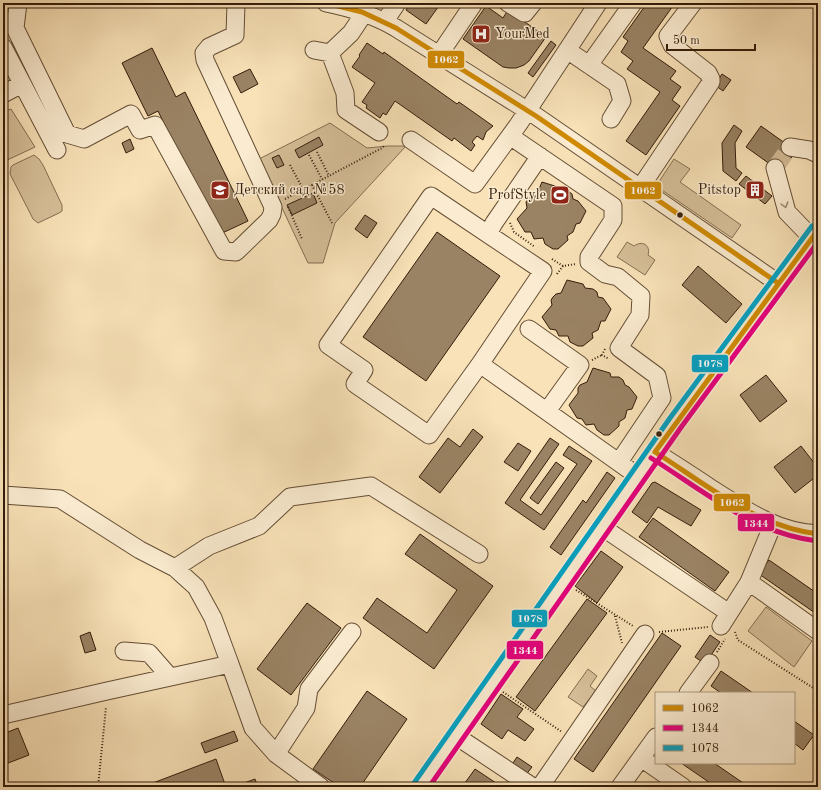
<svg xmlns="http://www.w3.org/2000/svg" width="821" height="790" font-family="'Old Standard TT',serif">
<rect width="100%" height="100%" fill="#f9e2b8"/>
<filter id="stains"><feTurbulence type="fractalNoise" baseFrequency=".005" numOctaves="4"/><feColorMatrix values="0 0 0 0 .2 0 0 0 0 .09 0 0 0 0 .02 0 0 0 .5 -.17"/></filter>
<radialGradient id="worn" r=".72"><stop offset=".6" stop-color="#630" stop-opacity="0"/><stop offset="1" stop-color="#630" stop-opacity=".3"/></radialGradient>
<!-- green -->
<path fill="#d7c09a" stroke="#856e52" d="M11 109 35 147 3 162V112Z
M330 123 367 148 388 146H406L335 223 323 263H308L259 159Z
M34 155 39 159 43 165 62 205V211L59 213 38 223 33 219 30 213 10 174 11 167 13 165Z
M674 159 690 169 680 182 741 225 732 238 656 186Z
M627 242 634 246C642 240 651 245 648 255L655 260 645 275 617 257Z
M766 607 812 641 794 667 748 631Z
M588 669 597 676 590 686 596 691 583 707 568 697Z"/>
<!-- building -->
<path fill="#9a8364" stroke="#331c09" d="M410 3H441L426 24 406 10Z
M647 3H675L643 48 676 71 670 79 681 87 672 100 680 106 646 155 626 141 660 92 627 69 633 61 621 52 628 41 623 37Z
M486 6 503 18 508 10 546 37 529 61 524 65 516 68H509L503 67 463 39Z
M551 41 556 45 533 77 528 73Z
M367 43 383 54 384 52 457 104 459 102 493 126 486 132 483 140 477 136 472 142 475 145 471 151 454 138 452 141 395 101 386 115 383 113 380 118 366 108 367 105 362 102 375 83 352 67 360 56 359 55Z
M152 48 176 97 185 92 248 221 218 235 158 111 148 116 122 63Z
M250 69 258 84 241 93 233 77Z
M722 74 731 80 723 91 715 85Z
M734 125 742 131 735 143 736 168 742 173 736 181 723 171 722 143Z
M761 126 796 151 781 172 746 147Z
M319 137 323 145 299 158 295 150Z
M130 139 134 149 126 153 122 143Z
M279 155 284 165 277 168 272 158Z
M746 176 772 196 765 204 739 184Z
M542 182 558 187 560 190 568 191 572 194 573 199 578 201 586 211 580 223 576 224 573 232 567 236 568 240 558 249H553L545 244 543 238 534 239 531 232H525L517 219 527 208 526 202 528 199 531 197 536 196Z
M313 193 317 203 292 215 287 205Z
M365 215 377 223 367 238 355 229Z
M437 232 500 276 426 381 363 337Z
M698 266 742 304 726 323 682 285Z
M567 280 583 284 585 288 593 289 597 292 598 297 603 298 611 309 605 321H601L598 330 592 333 593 338 583 346H578L570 342 568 336H559L556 330 550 329 542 317 552 305 551 300 553 297 556 294 561 293Z
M593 368 610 373 611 377H619L623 380 625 385 629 387 637 397 632 409 627 410 625 418 619 422V426L609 435H604L597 430 594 424 586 425 582 419 577 418 569 405 578 393V388L580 385 587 382Z
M766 375 787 401 760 422 740 395Z
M473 429 483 437 440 493 419 477 448 438 460 447Z
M550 438 559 444 520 500 541 515 577 464 563 455 569 446 592 461 544 530 505 503Z
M518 443 531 451 518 471 504 462Z
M801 446 818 468V475L795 493 774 467Z
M556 462 564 468 538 504 530 498Z
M607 472 615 478 561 555 550 547 583 500 586 503Z
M655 482 701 510 691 526 658 507 647 523 632 512 652 483Z
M653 518 729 572 715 591 639 537Z
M420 534 493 586 434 669 363 618 377 598 427 633 457 590 405 554Z
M601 551 623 567 597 603 575 586Z
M769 560 818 594V615L759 574Z
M587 599 607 613 535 711 516 697Z
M307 603 341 628 291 695 257 669Z
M90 632 96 650 85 653 80 636Z
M662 633 681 646 593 772 574 759Z
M710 635 720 642 705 664 695 657Z
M721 671 753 693H721L711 686Z
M367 691 407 719 360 787H340L313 769Z
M501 694 523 709 517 717 534 729 525 741 508 730 502 739 481 724Z
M794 721 814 735 803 750 794 743Z
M18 728 29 755 3 765V734Z
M234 731 238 741 205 753 201 743Z
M517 757 532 767 525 776 511 766Z
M216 759 226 787H146L145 786Z
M681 763H714L749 787H716Z
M475 769 502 787H462Z
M255 779 258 787H233Z"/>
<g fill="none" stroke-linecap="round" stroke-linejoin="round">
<!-- minor-tunnel -->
<path stroke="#d1ba95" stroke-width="17" stroke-dasharray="17 8" stroke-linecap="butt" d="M775 168 790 147"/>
<!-- minor casing -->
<g stroke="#644e35" stroke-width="19">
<path id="minor" d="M18 3 15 28 67 134 84 139 131 114 140 130 155 125 224 251 236 252 269 220 272 214 273 207 205 60 204 53 209 47 235 35 236 3
M326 3C351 8 374 15 396 28L536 116 778 283
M508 3 524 13H525L533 3
M385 21 397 3
M3 47 57 150
M314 50 330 53 351 33 365 12
M567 50 617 84 622 101 611 119
M330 53 345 93 346 110 379 132
M439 55 474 3
M589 65 633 3
M3 94 22 84
M510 136 613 206V220L589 257V262L605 274 618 277 641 296 640 315 619 348 657 376 662 398 619 462
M411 140 475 184 518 125 598 3
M790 147 809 150 818 154
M775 168 787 212 812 238
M640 188 711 82V79L708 73 672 45 668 36 693 3
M431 196 543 271 480 364 429 435 355 384 364 370 328 345Z
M488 234 494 223 540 156
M529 329 580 365 547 411
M480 364 628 469
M655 452C674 464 693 476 712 489 745 510 777 532 818 534
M3 495 60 499 140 550 175 568 196 587 213 618 230 664 107 691 3 715
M602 527 729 613
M175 568 209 546 259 526 290 497 371 486 479 554
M749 582 818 631
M721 626 749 582 773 524
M124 651 149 653 170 677
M230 664 253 728 276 754 321 787
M688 693 710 663
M456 736 533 787
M276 754 306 708 309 689 352 632
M641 758 683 787
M420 787 676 422 818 230
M540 787 645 634
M620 787 656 737"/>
</g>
<!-- path -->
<path stroke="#331c09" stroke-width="2" stroke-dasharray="1 2" stroke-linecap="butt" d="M317 152 329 176
M309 155 322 179
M290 165 303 189
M312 185 332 223
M285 199 382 148 385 145
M288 207 302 239
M510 223 514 232 535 247
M552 259 563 266
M557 274 563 266 576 264
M605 349 602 355 609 359
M592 360 602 355
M576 590 633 626
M615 616 622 643
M659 632 708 627
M735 632 738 640 818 691
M717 652 725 639
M503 692 562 732
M98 787 106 707"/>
<!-- minor -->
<use href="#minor" stroke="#fbecd1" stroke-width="17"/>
<!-- bus-1 casing -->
<g stroke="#fbecd1" stroke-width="8">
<path id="bus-1" d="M326 3 362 12 396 28 536 116 778 283
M655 452 818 230
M655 452C706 484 756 527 818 534"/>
</g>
<!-- bus-2 casing -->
<g stroke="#fbecd1" stroke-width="8">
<path id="bus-2" d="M651 458C704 491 754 534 817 541
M429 787 682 426 818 242"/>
</g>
<!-- bus-3 casing -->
<g stroke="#fbecd1" stroke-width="8">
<path id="bus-3" d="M414 783 670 418 812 226"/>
</g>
<!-- bus-1 -->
<use href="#bus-1" stroke="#d08a02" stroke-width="5"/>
<!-- bus-2 -->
<use href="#bus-2" stroke="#e5007d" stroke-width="5"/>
<!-- bus-3 -->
<use href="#bus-3" stroke="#03a2c4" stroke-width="5"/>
</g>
<!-- one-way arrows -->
<defs><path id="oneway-chevron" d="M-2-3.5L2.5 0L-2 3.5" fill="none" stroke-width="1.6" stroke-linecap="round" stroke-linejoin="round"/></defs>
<use stroke="#a18e77" href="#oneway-chevron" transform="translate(785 205) rotate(74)"/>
<!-- icons -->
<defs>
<g id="hospital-square" transform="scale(1)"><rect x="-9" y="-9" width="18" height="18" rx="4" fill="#8f2418" stroke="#fbecd1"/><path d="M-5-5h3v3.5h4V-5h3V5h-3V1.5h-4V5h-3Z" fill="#fff"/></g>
<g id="school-square" transform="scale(1)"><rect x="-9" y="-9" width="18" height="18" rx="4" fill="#8f2418" stroke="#fbecd1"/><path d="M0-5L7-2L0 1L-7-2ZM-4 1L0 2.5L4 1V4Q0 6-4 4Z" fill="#fff"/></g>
<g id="building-square" transform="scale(1)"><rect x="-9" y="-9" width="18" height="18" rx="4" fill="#8f2418" stroke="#fbecd1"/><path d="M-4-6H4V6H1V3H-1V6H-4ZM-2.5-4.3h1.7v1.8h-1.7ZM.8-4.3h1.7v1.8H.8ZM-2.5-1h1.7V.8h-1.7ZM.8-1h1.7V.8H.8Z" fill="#fff"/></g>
<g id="stadium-square" transform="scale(1)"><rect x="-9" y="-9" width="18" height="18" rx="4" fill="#8f2418" stroke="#fbecd1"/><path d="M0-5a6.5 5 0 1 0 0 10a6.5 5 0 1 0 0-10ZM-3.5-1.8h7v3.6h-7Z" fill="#fff"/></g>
</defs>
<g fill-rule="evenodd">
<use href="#hospital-square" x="481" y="34"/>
<use href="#school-square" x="220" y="190"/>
<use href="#building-square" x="755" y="190"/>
<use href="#stadium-square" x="560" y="195"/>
</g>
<!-- markers -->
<g fill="#331c09" stroke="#fbecd1" stroke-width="1.5">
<circle cx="680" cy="215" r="3.5"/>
<circle cx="659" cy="434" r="3.5"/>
</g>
<g text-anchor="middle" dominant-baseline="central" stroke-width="3" stroke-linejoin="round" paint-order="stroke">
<!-- poi labels -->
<g font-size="14" fill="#331c09" stroke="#fbecd1" text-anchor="start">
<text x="495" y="34">YourMed</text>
<text x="234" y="190">Детский сад №58</text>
<text x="741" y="190" text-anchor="end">Pitstop</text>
<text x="546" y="195" text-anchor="end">ProfStyle</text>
</g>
</g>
<g stroke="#fbecd1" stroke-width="1.5">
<rect x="427" y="50" width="38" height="19" rx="4" fill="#d08a02"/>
<rect x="624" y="181" width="38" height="19" rx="4" fill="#d08a02"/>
<rect x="691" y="354" width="38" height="19" rx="4" fill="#03a2c4"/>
<rect x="713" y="493" width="38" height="19" rx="4" fill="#d08a02"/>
<rect x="737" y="513" width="38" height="19" rx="4" fill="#e5007d"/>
<rect x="511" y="609" width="37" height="19" rx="4" fill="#03a2c4"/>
<rect x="506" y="640" width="38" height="20" rx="4" fill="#e5007d"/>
</g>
<g font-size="11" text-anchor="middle" font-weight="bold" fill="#fff">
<text x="446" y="63">1062</text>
<text x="643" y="194">1062</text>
<text x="710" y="367">1078</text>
<text x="732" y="506">1062</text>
<text x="756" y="527">1344</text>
<text x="530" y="622">1078</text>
<text x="525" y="654">1344</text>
</g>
<!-- margin -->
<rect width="821" height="790" fill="none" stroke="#f9e2b8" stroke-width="16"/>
<rect x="4" y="4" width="813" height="782" fill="none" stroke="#331c09" stroke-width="2"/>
<rect x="8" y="8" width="805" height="774" fill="none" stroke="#331c09"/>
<!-- legend -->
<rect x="655" y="692" width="140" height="72" fill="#fbecd1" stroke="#ab9981"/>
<rect x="663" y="705" width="20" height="6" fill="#d08a02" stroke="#ab9981"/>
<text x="691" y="712" font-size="12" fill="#331c09">1062</text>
<rect x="663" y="725" width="20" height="6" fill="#e5007d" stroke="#ab9981"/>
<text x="691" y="732" font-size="12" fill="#331c09">1344</text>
<rect x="663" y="745" width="20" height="6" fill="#03a2c4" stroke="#ab9981"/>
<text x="691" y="752" font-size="12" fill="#331c09">1078</text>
<!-- scale -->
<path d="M667 44v6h88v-6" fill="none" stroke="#331c09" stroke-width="2"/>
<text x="673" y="44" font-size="12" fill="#331c09" stroke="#fbecd1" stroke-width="3" paint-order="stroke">50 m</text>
<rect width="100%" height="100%" filter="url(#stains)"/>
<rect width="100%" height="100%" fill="url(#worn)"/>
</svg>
